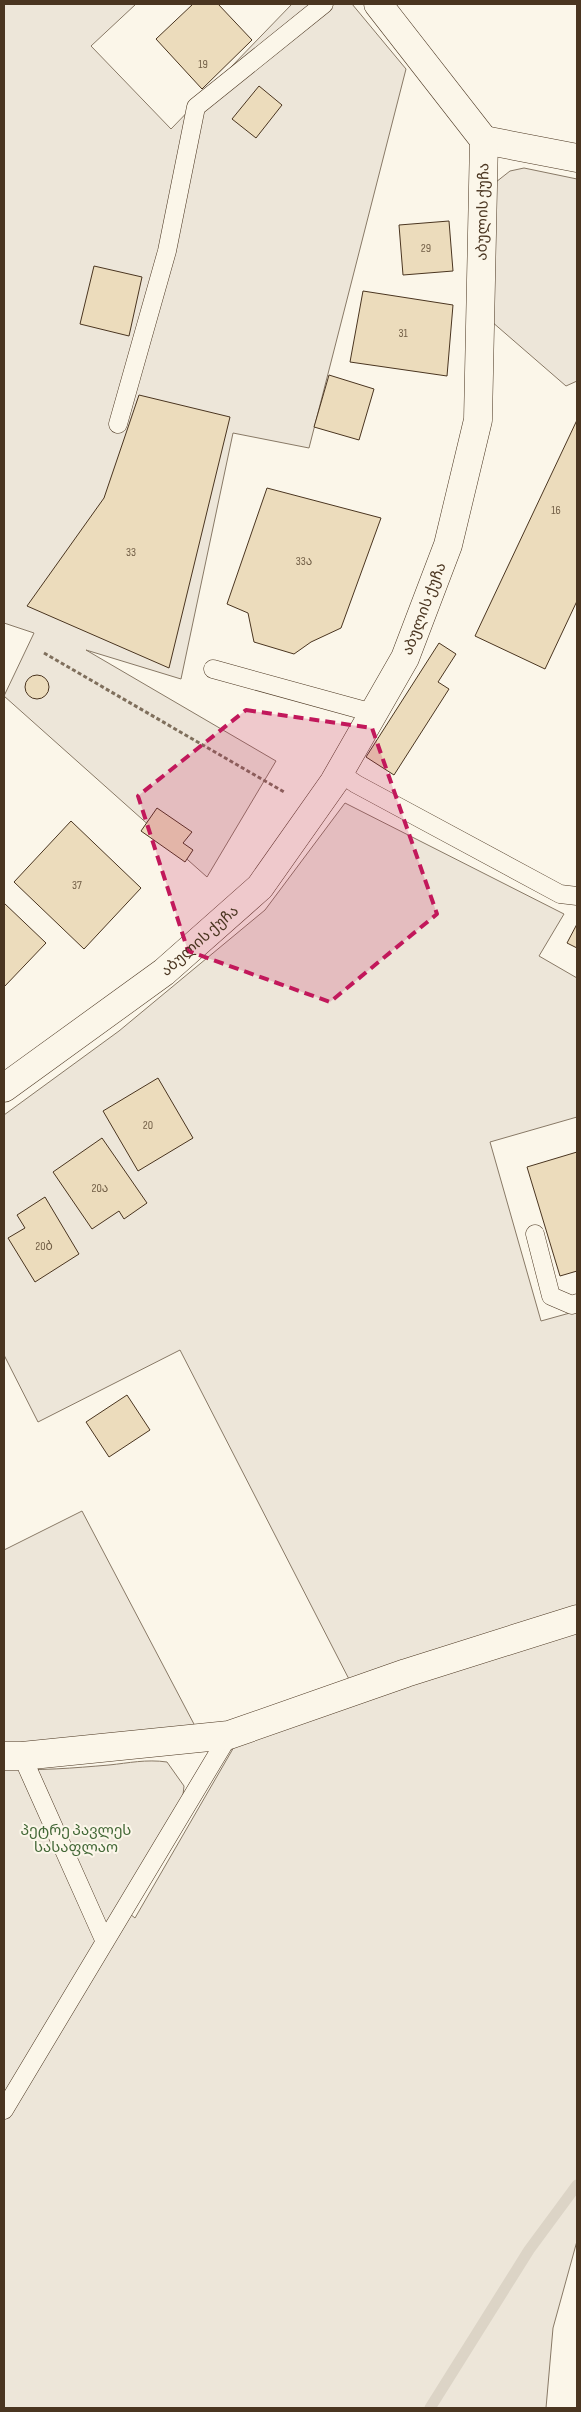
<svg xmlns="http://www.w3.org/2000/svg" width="581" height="2412" font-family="'Sofia Sans Condensed','Noto Sans Georgian',sans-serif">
<rect width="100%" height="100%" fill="#fbf6e9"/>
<!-- green -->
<path fill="#ede6d9" stroke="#887966" d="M4 4H136L91 46 171 129 292 4H352L406 69 309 448 233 433 181 679 86 650 276 761 207 877 4 696 34 633 4 623Z
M524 168 577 179V381L566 386 491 321 496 182 510 171Z
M345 803 564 914 539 956 577 978V1117L490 1142 541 1321 577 1311V1607L353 1687 180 1350 38 1422 4 1355V1115L119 1031 265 910Z
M82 1511 195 1726 4 1745V1550Z
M577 1627V2241L553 2328 546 2408H4V1769C38 1771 74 1768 109 1765 129 1763 146 1759 167 1762L184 1786 182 1804 120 1906 135 1918 238 1740Z"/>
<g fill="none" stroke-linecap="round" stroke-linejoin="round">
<!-- stream -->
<path stroke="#dcd4c6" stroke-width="11" d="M430 2408 529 2250 577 2185"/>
</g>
<!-- building -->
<path fill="#ecdcbc" stroke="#4a3520" d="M193 4H218L252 40 202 89 156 39Z
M259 86 282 105 256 138 232 119Z
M449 221 453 271 403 275 399 225Z
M94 266 142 277 129 336 80 324Z
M363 291 453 305 447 376 350 362Z
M329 375 374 389 359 440 314 427Z
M139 395 230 417 169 668 27 606 104 498Z
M577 420V601L545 669 475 636Z
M267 488 381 518 341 628 311 642 294 654 254 642 248 613 227 604Z
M439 643 456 654 438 682 449 689 394 775 366 757Z
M25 687a12 12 0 1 1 24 0a12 12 0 1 1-24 0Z
M157 808 192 832 183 843 193 850 185 862 141 831Z
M71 821 141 888 84 949 14 882Z
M4 903 46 943 4 987Z
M577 924V948L567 943Z
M158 1078 193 1138 138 1171 103 1111Z
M102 1138 147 1203 124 1219 119 1211 92 1229 53 1172Z
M577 1152V1271L560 1276 527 1167Z
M45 1197 79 1254 35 1282 8 1238 25 1228 17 1215Z
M127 1395 150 1430 109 1457 86 1422Z"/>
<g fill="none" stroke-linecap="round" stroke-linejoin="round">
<!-- lane casing -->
<g stroke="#4a3520" stroke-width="19">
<path id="lane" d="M118 424 167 251 196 107 324 4
M213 669 373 713
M340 773 356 784 560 894 577 896
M535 1234 551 1296 572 1305 577 1303
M22 1756 105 1942
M4 2110 229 1735"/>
</g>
<!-- street casing -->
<g stroke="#4a3520" stroke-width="29">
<path id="street" d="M4 1756H22L229 1735 406 1673 577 1619"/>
</g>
<!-- secondary casing -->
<g stroke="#4a3520" stroke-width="29">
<g id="secondary">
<path d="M484 140 577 158"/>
<path id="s1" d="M4 1088 164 972 260 887 334 782 405 658 448 545 478 420 484 140 378 4"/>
</g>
</g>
<!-- path -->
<path stroke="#7f6f5c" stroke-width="3" stroke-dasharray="4 2.5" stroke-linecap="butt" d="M44 653 284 792"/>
<!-- lane -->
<use href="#lane" stroke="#fbf6e9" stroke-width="18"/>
<!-- street -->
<use href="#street" stroke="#fbf6e9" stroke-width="28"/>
<!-- secondary -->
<use href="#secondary" stroke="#fbf6e9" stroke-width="28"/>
</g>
<!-- marked area -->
<path fill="#c2185b" fill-opacity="0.2" stroke="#c2185b" stroke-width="4" stroke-dasharray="10 6" stroke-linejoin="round" d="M246 710 372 728 437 914 330 1002 188 951 138 796Z"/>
<g text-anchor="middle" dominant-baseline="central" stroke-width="4" stroke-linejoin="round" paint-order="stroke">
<!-- number labels -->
<g font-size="12" fill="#725f47">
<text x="203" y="64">19</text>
<text x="426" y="248">29</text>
<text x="403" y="333">31</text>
<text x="556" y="510">16</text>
<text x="131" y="552">33</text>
<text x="304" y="561">33ა</text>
<text x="77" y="885">37</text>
<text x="148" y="1125">20</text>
<text x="100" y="1188">20ა</text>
<text x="44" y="1246">20ბ</text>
</g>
<!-- street labels -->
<g font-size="15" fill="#4a3520" stroke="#fbf6e9">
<text stroke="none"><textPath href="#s1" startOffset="1055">აბულის ქუჩა</textPath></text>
<text stroke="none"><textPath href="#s1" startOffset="650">აბულის ქუჩა</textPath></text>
<text stroke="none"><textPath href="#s1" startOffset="245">აბულის ქუჩა</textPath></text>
</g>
<!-- park labels -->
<g font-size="15" fill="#436837" stroke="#fbf6e9">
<text x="76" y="1830">პეტრე პავლეს<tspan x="76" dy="17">სასაფლაო</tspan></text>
</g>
</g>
<!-- border -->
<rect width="581" height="2412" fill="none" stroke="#4a3520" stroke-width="10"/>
</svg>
